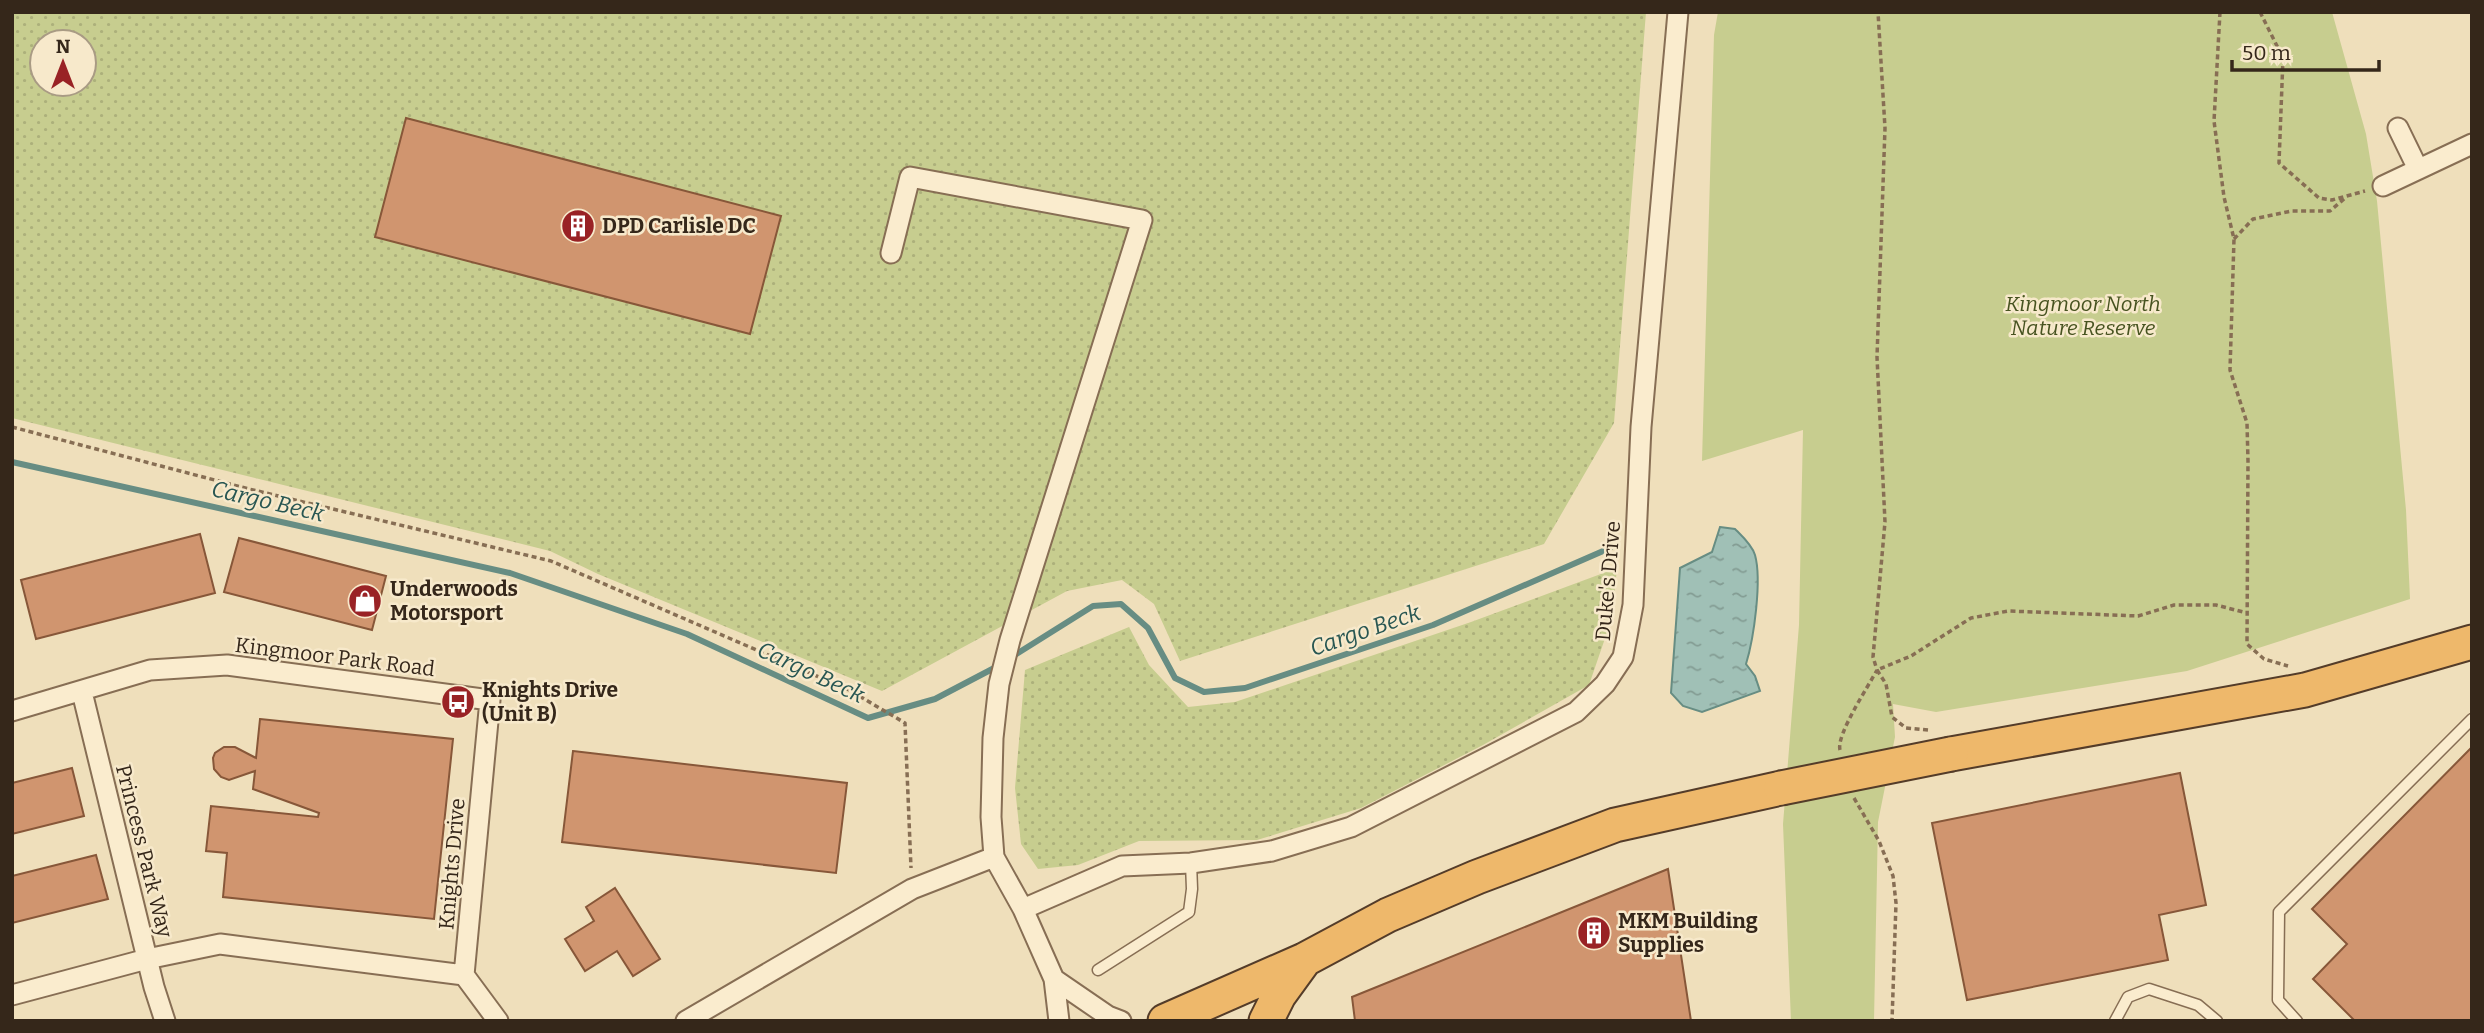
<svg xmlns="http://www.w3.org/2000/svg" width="2484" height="1033" font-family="Bitter,serif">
<defs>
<pattern id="grass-dots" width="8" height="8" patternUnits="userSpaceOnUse" patternTransform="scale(1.75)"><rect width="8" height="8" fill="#c7cd8f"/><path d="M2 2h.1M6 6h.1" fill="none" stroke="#acb07b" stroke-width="1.8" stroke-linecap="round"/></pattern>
<pattern id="water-ripples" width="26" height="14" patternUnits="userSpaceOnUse" patternTransform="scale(1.75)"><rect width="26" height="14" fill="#a0c0b6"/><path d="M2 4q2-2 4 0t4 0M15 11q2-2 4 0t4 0" fill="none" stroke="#839c93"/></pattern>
</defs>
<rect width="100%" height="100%" fill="#efdfbb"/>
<!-- grass -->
<path fill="url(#grass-dots)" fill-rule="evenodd" d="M12 12H1646L1614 423 1544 544 1180 661 1154 604 1122 580 1067 591 882 691 598 574 550 551 12 418ZM42 42H84V84H42Z
M1617 568 1612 618 1589 685 1483 745 1361 808 1257 840 1139 841 1078 865 1038 869 1021 844 1015 788 1025 670 1129 627 1149 665 1188 707 1235 702 1471 622Z"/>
<!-- green -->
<path fill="#c7cd8f" d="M1718 12H2332L2366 134 2377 201 2406 510 2410 599 2187 671 1936 712 1893 704 1895 737 1878 822 1874 1021H1791L1783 824 1799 625 1803 430 1702 461 1714 35Z"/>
<!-- water -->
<path fill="url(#water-ripples)" stroke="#678d83" stroke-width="2" d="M1720 527 1735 529C1742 536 1752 545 1755 555 1762 580 1754 638 1746 664L1755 676 1760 691 1702 712 1683 706 1671 693 1680 568 1712 552Z"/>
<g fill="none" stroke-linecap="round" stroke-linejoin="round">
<!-- stream -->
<path stroke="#678d83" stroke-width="6" d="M12 462 510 573 687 634 868 718 935 699 998 666
M1010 658 1093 606 1121 604 1148 628 1175 678 1204 692 1245 688 1433 625 1610 548"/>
</g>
<!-- building -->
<path fill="#d0956f" stroke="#875739" stroke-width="2" d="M406 118 781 216 750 334 375 237Z
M200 534 215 593 36 639 21 580Z
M239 538 386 576 372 630 224 592Z
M260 719 453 739 434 919 223 897 227 853 206 851 211 806 318 817 319 813 253 789 255 771 229 780 221 777 214 769 213 758 215 753 224 747H235L256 758Z
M2472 747V1021H2355L2313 979 2347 944 2312 909Z
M573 751 847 783 836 873 562 842Z
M72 768 84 816 12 834V783Z
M2180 773 2206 905 2159 915 2168 960 1967 1000 1932 823Z
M96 855 108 899 12 923V876Z
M1668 869 1691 1021H1355L1352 997Z
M615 888 660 959 633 976 617 951 585 971 565 939 594 921 586 907Z"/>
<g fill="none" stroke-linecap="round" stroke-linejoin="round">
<!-- service casing -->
<g stroke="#876e54" stroke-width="13">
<path id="service" d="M1098 970 1189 912 1192 889 1191 863
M2115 1021 2128 997 2149 989 2198 1005 2217 1021
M2297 1021 2278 1000 2279 912 2472 719"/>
</g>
<!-- minor casing -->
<g stroke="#876e54" stroke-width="23">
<path id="minor" d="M2398 128 2418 169
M2383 186 2472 144
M891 253 910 177 1142 220 1010 640 999 684 993 738 991 817 994 857 1023 909 1054 979 1059 1021
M82 692 154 987 165 1021
M12 711 150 670 227 665 490 700 464 975 498 1021
M1023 909 1122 866 1191 863 1272 851 1351 827 1576 712 1605 684 1623 657 1633 605 1641 427 1678 12
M1054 979 1108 1016 1121 1021
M12 995 147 959 220 944 464 975
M686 1021 912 889 994 857"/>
</g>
<!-- trunk casing -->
<g stroke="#543c29" stroke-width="37">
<path id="trunk" d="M1951 754 2305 690 2472 642
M1165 1021 1304 960 1388 915 1477 877 1615 825 1781 788
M1266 1021 1279 995 1303 962"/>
</g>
<!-- path -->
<path stroke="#876e54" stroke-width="3.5" stroke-dasharray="5 3.5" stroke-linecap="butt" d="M2220 12 2214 121 2224 197 2234 239 2230 370 2247 423 2248 461 2247 644 2264 659 2288 666
M2260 12 2283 58 2279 163 2319 198 2332 200 2365 191
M2234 239 2253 219 2292 211H2330L2345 198
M12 427 249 489 551 561 849 690 905 723 911 868
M1928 730 1906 728 1892 717 1886 684 1877 670 1911 656 1971 618 2008 611 2138 616 2174 605H2216L2247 613
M1840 750C1836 735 1868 687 1877 670L1873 657 1885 522 1877 357 1885 128 1878 12
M1854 798 1879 841 1893 876 1896 903 1892 1021"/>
<!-- service -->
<use href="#service" stroke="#faecce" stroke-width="10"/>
<!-- minor -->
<use href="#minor" stroke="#faecce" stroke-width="19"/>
<!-- trunk -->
<use href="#trunk" stroke="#eeb86b" stroke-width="33"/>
<!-- trunk-bridge casing -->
<g stroke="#543c29" stroke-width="37" stroke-linecap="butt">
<path id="trunk-bridge" d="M1781 788 1951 754"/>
</g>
<!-- trunk-bridge -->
<use href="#trunk-bridge" stroke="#eeb86b" stroke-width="33"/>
</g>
<!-- icons -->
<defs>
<g id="building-disc" transform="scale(1.75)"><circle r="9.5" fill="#992225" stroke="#f7e9cb"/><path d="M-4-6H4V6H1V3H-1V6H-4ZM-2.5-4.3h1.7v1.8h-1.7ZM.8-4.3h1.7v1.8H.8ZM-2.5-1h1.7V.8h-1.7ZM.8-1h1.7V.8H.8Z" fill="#fff"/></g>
<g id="shop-disc" transform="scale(1.75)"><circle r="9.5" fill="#992225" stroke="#f7e9cb"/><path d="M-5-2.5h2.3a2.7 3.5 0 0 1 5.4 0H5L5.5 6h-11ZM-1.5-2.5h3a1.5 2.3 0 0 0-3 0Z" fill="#fff"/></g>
<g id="bus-disc" transform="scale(1.75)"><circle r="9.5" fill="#992225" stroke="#f7e9cb"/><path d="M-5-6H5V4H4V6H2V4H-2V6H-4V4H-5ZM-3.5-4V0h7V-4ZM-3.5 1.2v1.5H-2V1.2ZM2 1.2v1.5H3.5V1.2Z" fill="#fff"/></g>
</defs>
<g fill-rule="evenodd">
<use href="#building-disc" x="578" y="226"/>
<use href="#shop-disc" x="365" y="601"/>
<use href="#bus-disc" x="458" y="702"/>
<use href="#building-disc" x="1594" y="933"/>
</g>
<g text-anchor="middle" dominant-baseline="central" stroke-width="5" stroke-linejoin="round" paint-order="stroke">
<!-- poi labels -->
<g font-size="21" font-weight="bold" fill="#35271a" stroke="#f7e9cb" text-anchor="start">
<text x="602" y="226">DPD Carlisle DC</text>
<text x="390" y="589">Underwoods<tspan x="390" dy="24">Motorsport</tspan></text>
<text x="482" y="690">Knights Drive<tspan x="482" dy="24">(Unit B)</tspan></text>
<text x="1618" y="921">MKM Building<tspan x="1618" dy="24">Supplies</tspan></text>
</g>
<!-- park labels -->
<g font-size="21" font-style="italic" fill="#475320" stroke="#f7e9cb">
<text x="2083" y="304">Kingmoor North<tspan x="2083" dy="24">Nature Reserve</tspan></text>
</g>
<!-- street labels -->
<g font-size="21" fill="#35271a" stroke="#f7e9cb">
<text transform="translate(1608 581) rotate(-85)">Duke's Drive</text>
<text transform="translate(335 657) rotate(7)">Kingmoor Park Road</text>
<text transform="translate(144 851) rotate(76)">Princess Park Way</text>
<text transform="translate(452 864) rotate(-85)">Knights Drive</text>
</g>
<!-- water labels -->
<g font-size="23" font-style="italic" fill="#285652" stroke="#f7e9cb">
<text transform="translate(268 501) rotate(13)">Cargo Beck</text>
<text transform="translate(1365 630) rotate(-19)">Cargo Beck</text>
<text transform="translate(811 672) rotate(25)">Cargo Beck</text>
</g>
</g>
<!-- border -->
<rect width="2484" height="1033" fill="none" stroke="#35271a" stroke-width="28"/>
<!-- north arrow -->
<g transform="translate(63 63)"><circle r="33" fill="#f7e9cb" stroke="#a99b84" stroke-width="2"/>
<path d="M0-5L12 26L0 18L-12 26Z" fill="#992225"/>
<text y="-10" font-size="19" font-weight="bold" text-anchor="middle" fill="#35271a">N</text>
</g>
<!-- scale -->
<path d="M2232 60v10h147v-10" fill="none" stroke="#35271a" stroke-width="3.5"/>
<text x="2242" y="60" font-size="21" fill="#35271a" stroke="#f7e9cb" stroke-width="5" paint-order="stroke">50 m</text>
</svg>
